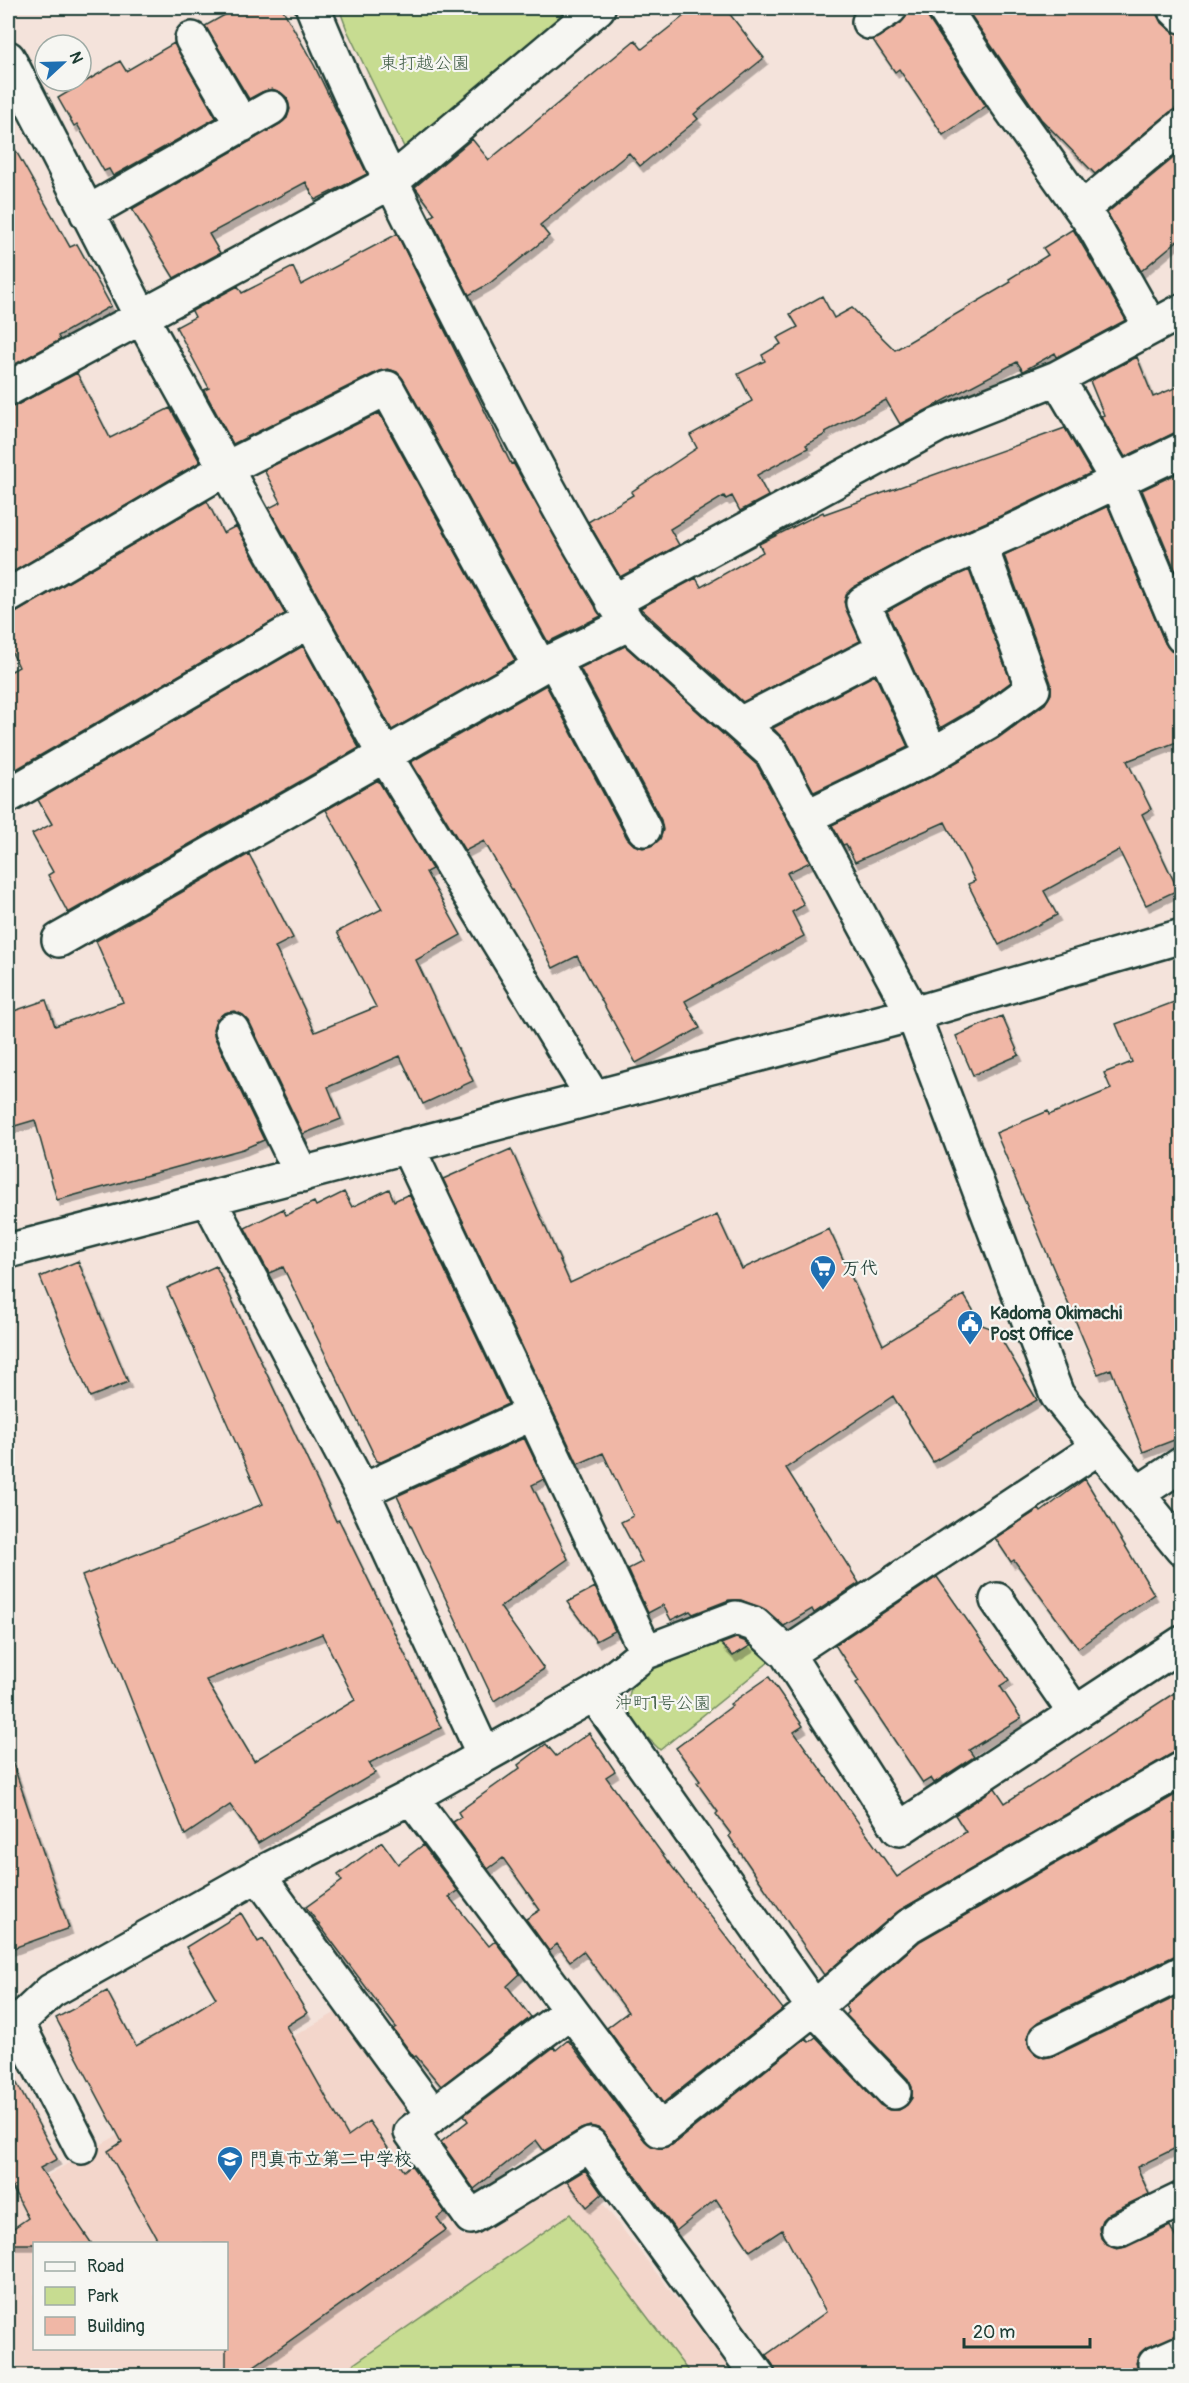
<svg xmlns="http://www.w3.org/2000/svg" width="1189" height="2383" font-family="Pangolin,'Klee One',sans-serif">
<defs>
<filter id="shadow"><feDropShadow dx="3.5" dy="6" stdDeviation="0" flood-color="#0004"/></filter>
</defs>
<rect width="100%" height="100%" fill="#f4e3db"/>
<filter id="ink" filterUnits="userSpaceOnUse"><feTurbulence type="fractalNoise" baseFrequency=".0167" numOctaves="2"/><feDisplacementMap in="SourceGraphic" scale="12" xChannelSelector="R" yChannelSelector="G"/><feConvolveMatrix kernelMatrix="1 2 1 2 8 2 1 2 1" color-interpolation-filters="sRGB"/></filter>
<g filter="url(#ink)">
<!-- built -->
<path fill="#f3d6cb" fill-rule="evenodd" d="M340 2010 414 2116 392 2132 462 2237 574 2166 735 2375H8V2199L84 2154ZM34 2244H226V2348H34Z"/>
<!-- park -->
<path fill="#c7dc91" stroke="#738c62" stroke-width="1.5" d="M339 8H573L406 151 347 30Z
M739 1634 770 1661 660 1750 624 1714 634 1677Z
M570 2214 691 2375H338Z"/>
<!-- building -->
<path fill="#f0b7a6" stroke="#1f3d34" stroke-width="1.5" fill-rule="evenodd" filter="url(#shadow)" d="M237 8H282L314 65 367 174 315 200 306 182 209 234 220 253 174 278 132 209 280 124 287 118 290 109 287 98 280 92 272 89 262 92 249 99 205 26Z
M694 8H725L764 58 694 114 698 119 640 166 629 153 540 225 549 236 490 283 469 295 430 217 435 214 415 187 472 139 489 160 635 40 642 49Z
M909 8H926L928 18 986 106 943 135 899 69 895 72 873 40 901 23 906 17Z
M966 8H1154L1160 21 1169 29 1182 34V108L1170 112 1095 174 1041 119Z
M174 43 216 118 113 176 109 169 104 171 77 124 74 126 58 98 120 61 126 71Z
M8 137 70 247 77 244 111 306 58 336 60 340 8 368Z
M1182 151V237L1141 271 1107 213Z
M1073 229 1126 320 1057 357 1055 353 1023 371 1017 362 900 424 886 400 825 432 826 434 806 445 808 448 757 475 768 496 740 511 732 496 726 499 724 496 670 529 679 545 620 577 588 522 633 495 631 492 697 448 690 435 752 401 738 374 765 361 762 355 781 344 777 338 798 327 790 314 822 296 834 318 852 308 895 350 1011 282 1009 279 1048 255 1043 248Z
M397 234 511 464 513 463 601 616 548 642 403 379 397 372 388 369 379 371 233 444 204 390 209 388 176 327 195 317 192 311 238 286 242 293 293 267 301 285Z
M1137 357 1153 397 1182 385V432L1174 433 1125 457 1101 416 1104 415 1090 381Z
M77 373 110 438 170 408 200 462 8 575V408L17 405Z
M379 413 515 660 392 730 269 508 281 502 264 470Z
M1065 428 1091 473 1007 513 916 553 854 587 847 593 844 602 860 641 743 702 640 608 696 578 701 587 763 552 759 544 823 512 824 514Z
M1182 471V586L1142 490Z
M207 501 223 533 236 526 285 614 8 774V673L19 667 8 644V615L17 612Z
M1108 506 1165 643 1171 651 1182 654V740L1127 761 1151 809 1142 814 1178 890 1146 905 1119 850 1044 891 1057 915 999 945 968 884 975 881 945 822 855 862 846 844 843 845 832 825 931 777 998 738 1045 704 1051 694V683L1004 555Z
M969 570 1011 682 978 706 940 728 887 611 931 587Z
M303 646 359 748 68 913 48 875 53 872 32 834 52 824 38 800Z
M625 646 757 765 810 862 787 873 804 905 792 912 804 936 685 1001 700 1028 636 1063 577 956 553 968 527 916 484 841 465 851 411 762 546 685 627 838 634 845 643 848 653 845 660 839 663 830 661 820 580 668Z
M875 675 908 747 814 792 788 744 773 728Z
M378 780 432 869 426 872 461 935 416 960 473 1081 423 1104 400 1056 328 1087 341 1119 303 1134 249 1021 243 1015 234 1011 224 1013 216 1020 213 1029 215 1038 264 1140 243 1149 57 1200 35 1120 8 1128V1013L46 1000 55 1026 123 1002 96 941 249 854 293 938 275 947 315 1032 376 1007 337 932 382 909 326 810Z
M1182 999V1437L1143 1452 1111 1369 1098 1374 996 1133 1048 1111 1049 1115 1111 1089 1104 1073 1132 1062 1116 1024Z
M1002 1016 1019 1055 973 1075 956 1036Z
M511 1149 570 1283 717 1215 742 1269 829 1229 883 1345 964 1295 982 1325 996 1330 1037 1400 933 1462 893 1396 786 1468 859 1583 814 1613 812 1609 784 1626 766 1610 741 1600H729L693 1614 690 1611 671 1620 663 1605 648 1613 628 1569 642 1562 621 1522 633 1516 603 1453 578 1464 443 1179Z
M389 1189 394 1201 409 1194 508 1404 381 1462 377 1461 283 1267 269 1273 245 1228 283 1209 286 1215 314 1202 316 1206 344 1192 352 1207Z
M78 1261 128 1382 90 1397 40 1277Z
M216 1266 336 1521 339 1520 441 1728 369 1763 375 1773 258 1843 230 1805 185 1835 82 1576 263 1504 167 1288ZM322 1634 355 1700 254 1761 206 1680Z
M524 1438 544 1479 532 1485 568 1559 500 1607 544 1669 494 1701 397 1496Z
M1085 1479 1154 1594 1078 1648 1014 1560 1011 1562 995 1538 1039 1509 1041 1512Z
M937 1577 1009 1680 1000 1686 1021 1718 969 1750 974 1757 934 1783 931 1778 923 1783 856 1683 859 1681 835 1645Z
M595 1587 615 1631 596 1641 567 1602Z
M736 1638 744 1641 750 1646 733 1656 721 1644Z
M769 1677 803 1726 794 1732 897 1877 966 1832 955 1815 995 1788 1005 1803 1182 1688V1750L1173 1753 900 1910 824 1975 729 1836 731 1834 716 1814 718 1812 697 1783 700 1781 676 1748 732 1706 730 1704Z
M589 1733 615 1771 606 1777 666 1859 783 2009 663 2103 607 2028 628 2012 583 1951 570 1961 557 1944 549 1951 526 1919 540 1910 503 1858 488 1869 453 1822 461 1817 458 1812 520 1768 518 1765 546 1744 556 1756Z
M13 1764 69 1928 8 1950V1765Z
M1182 1791V1955L1174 1956 1038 2022 1031 2028 1027 2037 1029 2047 1035 2054 1044 2058 1054 2056 1182 1994V2145L1137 2167 1149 2194 1109 2213 1102 2220 1099 2228 1101 2238 1107 2245 1117 2249 1126 2247 1170 2226 1182 2251V2334L1147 2347 1140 2353 1136 2363 1141 2376H776L773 2365 766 2355 826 2312 782 2230 750 2251 716 2199 676 2231 605 2134 598 2128 590 2126 581 2129 544 2151 536 2140 474 2189 441 2142 468 2121 464 2115 554 2047 556 2050 568 2040 645 2141 653 2147 663 2148 672 2145 806 2038 809 2042 816 2037 880 2105 889 2110H899L907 2105 912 2098V2087L908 2079 846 2015 849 2012 845 2006 920 1941Z
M382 1842 398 1864 423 1845 458 1891 449 1897 489 1946 495 1941 520 1974 507 1986 531 2017 441 2086 416 2056 414 2057 393 2029 396 2027 306 1907 342 1881 338 1875Z
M241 1913 258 1942 263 1939 307 2013 286 2026 348 2136 369 2121 404 2171 411 2165 445 2212 437 2218 446 2230 240 2376H226V2244H160L108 2151 122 2142 56 2018 107 1991 136 2046 175 2024 216 1998 186 1947Z
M8 2067 57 2159 40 2168 92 2244H8V2232L28 2218 10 2183 8 2185Z
M585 2170 602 2194 587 2207 567 2181Z"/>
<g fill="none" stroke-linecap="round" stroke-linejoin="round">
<!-- minor casing -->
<g stroke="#1f3d34" stroke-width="38">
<path id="minor" d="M313 8C356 114 408 216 460 318 513 422 565 526 628 624L772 753 913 1014 1057 1395 1182 1549
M944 8 1003 98 1095 228 1151 327
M1174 8 1182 16
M869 22 890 8
M192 39 242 125
M8 58 141 316 384 754 593 1097
M1082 209 1182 126
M87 213 271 108
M1057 378 1117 480 1182 636
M8 389 391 182 598 8
M8 596 225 469 387 388 540 667
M613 602 938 425 1057 378 1182 311
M554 660 644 829
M740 724 883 650
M932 755 863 603 923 570 1015 530 1182 450
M8 796 309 621
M806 817 922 761 988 722 1033 689 980 545
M59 940 540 667 628 624
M232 1030 302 1175
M407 1146 646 1652
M209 1200 362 1491 484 1755
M8 1251 913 1014 1182 936
M362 1491 533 1413
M1137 1494 1182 1464
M997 1600 1075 1713
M787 1654 899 1829 1182 1643
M411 1797 660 2130 814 2008 594 1694
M258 1875 433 2115 570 2011
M17 2023 81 2147
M8 2027 17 2023 51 1991 258 1875 411 1797 594 1694 646 1652 736 1618 754 1624 787 1654 1099 1447
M1046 2039 1182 1973
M894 2092 814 2008 909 1926 1182 1769
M433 2115 411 2132 471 2217 590 2145 758 2376
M1118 2230 1182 2199
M1155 2364 1182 2352"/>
</g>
<!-- minor -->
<use href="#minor" stroke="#f6f6f2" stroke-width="33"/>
</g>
</g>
<!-- icons -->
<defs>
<g id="supermarket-pin" transform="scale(1.35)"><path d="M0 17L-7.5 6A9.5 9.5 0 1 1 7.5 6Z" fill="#1f6fb2" stroke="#f6f6f2"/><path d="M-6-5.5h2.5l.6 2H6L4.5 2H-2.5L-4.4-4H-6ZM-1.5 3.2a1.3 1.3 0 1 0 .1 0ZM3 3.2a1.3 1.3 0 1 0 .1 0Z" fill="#fff"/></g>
<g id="civic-pin" transform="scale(1.35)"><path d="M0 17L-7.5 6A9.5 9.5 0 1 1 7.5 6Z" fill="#1f6fb2" stroke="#f6f6f2"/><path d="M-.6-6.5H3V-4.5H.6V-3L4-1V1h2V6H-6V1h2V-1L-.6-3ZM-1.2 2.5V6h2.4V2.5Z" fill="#fff"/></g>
<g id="school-pin" transform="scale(1.35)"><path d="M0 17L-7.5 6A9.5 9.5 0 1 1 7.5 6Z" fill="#1f6fb2" stroke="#f6f6f2"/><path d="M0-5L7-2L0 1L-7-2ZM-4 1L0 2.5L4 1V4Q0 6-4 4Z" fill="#fff"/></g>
</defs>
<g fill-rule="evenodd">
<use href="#supermarket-pin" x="823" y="1268"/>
<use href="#civic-pin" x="970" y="1323"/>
<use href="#school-pin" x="230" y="2159"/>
</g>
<g text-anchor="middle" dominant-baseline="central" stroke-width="4.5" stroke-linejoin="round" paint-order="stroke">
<!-- park labels -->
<g font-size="18" fill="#415d47" stroke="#f6f6f2">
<text x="425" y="63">東打越公園</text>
<text x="663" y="1703">沖町1号公園</text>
</g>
<!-- poi labels -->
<g font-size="18" font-weight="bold" fill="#1f3d34" stroke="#f6f6f2" text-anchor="start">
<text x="842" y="1268">万代</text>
<text x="990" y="1313">Kadoma Okimachi<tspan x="990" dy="21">Post Office</tspan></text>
<text x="250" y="2159">門真市立第二中学校</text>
</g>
</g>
<!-- margin -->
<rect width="1189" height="2383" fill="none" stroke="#f6f6f2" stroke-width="30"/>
<rect x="15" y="15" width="1159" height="2353" fill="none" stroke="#1f3d34" stroke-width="2" filter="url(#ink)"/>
<!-- legend -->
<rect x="33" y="2242" width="195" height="108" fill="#f6f6f2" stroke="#a0aca6" stroke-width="1.5"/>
<rect x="45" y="2262" width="30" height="9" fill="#f6f6f2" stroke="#a0aca6" stroke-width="1.5"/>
<text x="87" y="2272" font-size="18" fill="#1f3d34">Road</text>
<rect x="45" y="2287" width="30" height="18" fill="#c7dc91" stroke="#a0aca6" stroke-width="1.5"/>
<text x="87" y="2302" font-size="18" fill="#1f3d34">Park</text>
<rect x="45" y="2317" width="30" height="18" fill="#f0b7a6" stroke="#a0aca6" stroke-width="1.5"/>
<text x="87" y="2332" font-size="18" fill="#1f3d34">Building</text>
<!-- north arrow -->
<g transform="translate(63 63) rotate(68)"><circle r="28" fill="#f6f6f2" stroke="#a0aca6" stroke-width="1.5"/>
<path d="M0-4.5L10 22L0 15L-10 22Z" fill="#1f6fb2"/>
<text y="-9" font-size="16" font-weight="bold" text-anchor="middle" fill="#1f3d34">N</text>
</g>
<!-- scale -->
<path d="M964 2338v9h126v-9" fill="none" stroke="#1f3d34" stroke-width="3"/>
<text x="973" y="2338" font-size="18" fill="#1f3d34" stroke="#f6f6f2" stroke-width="4.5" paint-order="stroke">20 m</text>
</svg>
